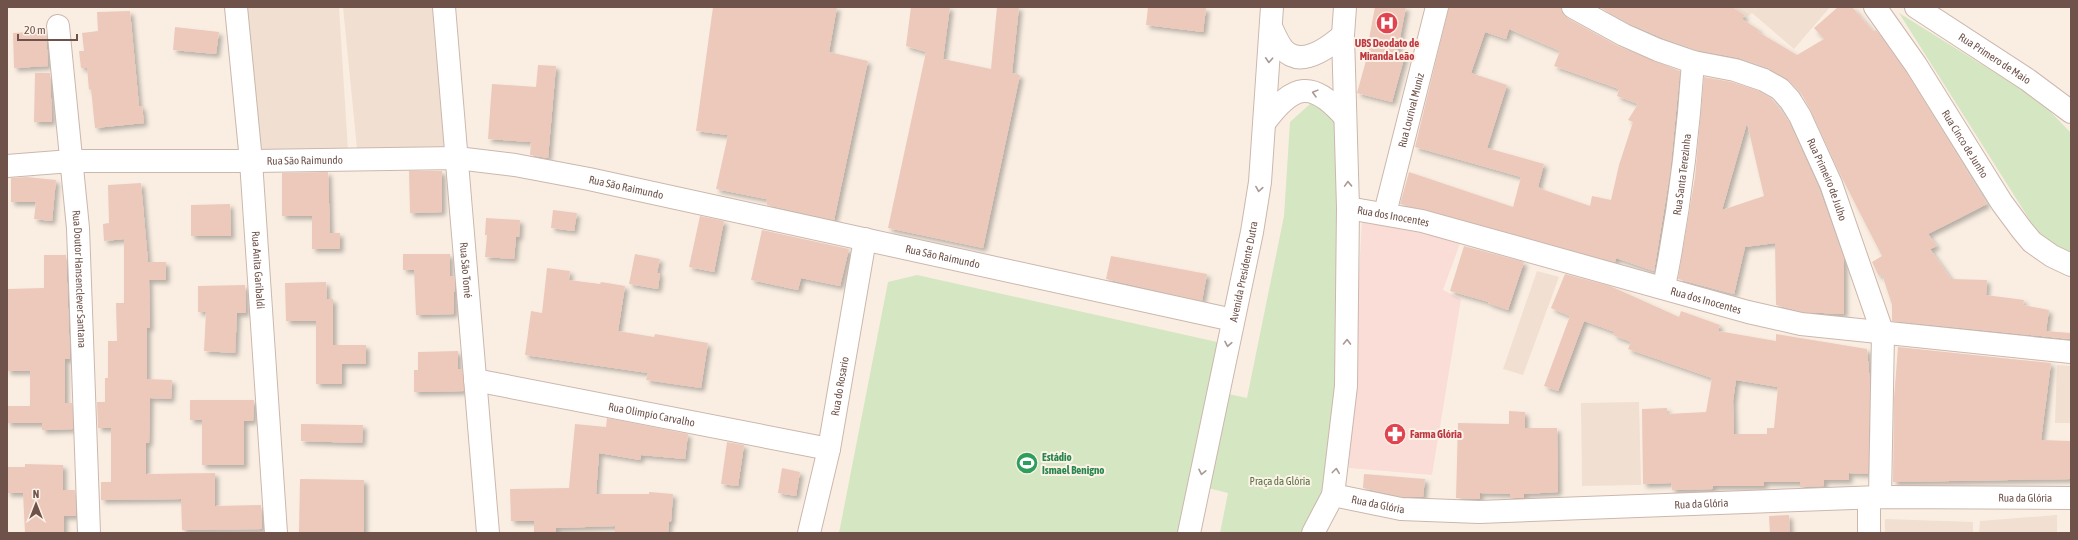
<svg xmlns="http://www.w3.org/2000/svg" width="2078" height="540" font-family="'Asap Condensed',sans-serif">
<defs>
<filter id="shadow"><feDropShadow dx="3.5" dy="3.5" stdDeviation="2" flood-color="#0004"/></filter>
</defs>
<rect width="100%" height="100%" fill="#faeee2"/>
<!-- residential -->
<path fill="#f1dfd1" d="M247 7H339L348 151 256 157Z
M343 7H433L445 157 358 159Z
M1732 7H1756L1753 11 1757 7H1830L1794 49 1752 13 1748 16Z
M1537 271 1559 277 1523 375 1503 369Z
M2057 365 2071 366V423H2055Z
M1639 402 1641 485 1582 486 1581 403Z
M2057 515V533H1979L1980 521Z
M1885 519 1973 522V533H1885Z"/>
<!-- commercial -->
<path fill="#f9ddd6" d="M1362 219 1463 235 1443 290 1461 299 1432 475 1349 468Z"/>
<!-- green -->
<path fill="#d5e6c2" d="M1899 13 2039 100 2071 133V252L2043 241Z
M1310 104 1327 106 1342 124 1343 278 1328 502 1304 533H1220L1228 493 1208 488 1228 394 1247 398 1284 216 1290 122Z
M917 275 1226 344 1186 533H839L888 282Z"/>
<!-- building -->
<path fill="#edc9bc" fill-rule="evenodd" filter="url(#shadow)" d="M713 7H837L829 52 868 61 834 220 767 205 766 199 716 189 728 135 696 131Z
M911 7H950L943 59 991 69 997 7H1019L1012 73 1020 75 983 248 888 228 926 52 906 46Z
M1148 7 1206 8 1203 32 1146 25Z
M1375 7H1406L1397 53 1405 55 1392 102 1357 93 1372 39H1369Z
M1449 7H1561L1562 13 1567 18 1618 46 1680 71 1670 173 1654 271 1616 258 1615 262 1400 204 1409 172 1513 207 1521 177 1415 147ZM1509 29 1560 51 1554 66 1619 89 1617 96 1638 104 1628 120 1633 122 1619 165 1611 200 1592 196 1590 206 1544 190 1538 187 1544 164 1487 148 1507 85 1471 73 1485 32 1506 39Z
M1599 7H1732L1745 15 1742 19 1759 30 1758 32 1797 55 1824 39 1814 28 1838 7H1852L1873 31 1876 30 1906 72 1987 204 1928 234 1937 246 1930 249 1951 279 1987 280 1986 295 2024 300 2023 305 2049 310 2046 331 2071 333V339L1892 321V305L1882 274 1879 276 1872 262 1882 256 1839 172 1811 111 1801 93 1789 81 1768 68 1739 58 1696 50 1663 38 1630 24Z
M130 11 139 106H142L144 123 95 128 91 89 89 90 87 68H81L79 51H84L82 33 98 31 97 12Z
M175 27 219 32 216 54 173 50Z
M46 31 48 66 14 68 13 33Z
M538 65 556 66 548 158 530 155 531 142 488 139 492 84 536 87Z
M35 73H50L52 122H34Z
M1704 77 1732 82 1759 91 1772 99 1789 122 1819 189 1844 259V314L1803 312 1776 305 1775 243 1745 247 1734 294 1678 279 1695 177ZM1747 123 1764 196 1722 210Z
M409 171H442V212L410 213Z
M328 172 330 233H340V249H312V216H282V173Z
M27 177 56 180 52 221 34 219 36 202H11V178Z
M141 183 148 262H166V280H149L150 328H147V379L172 380 171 399 150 398 149 443H146V474L215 473V506L261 505 262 529 182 530 181 499 101 500V482H111V428H98L97 402H105V378H108V341H117L116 303H124V239L104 241 103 224 109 223 108 185Z
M230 204 231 236H191V205Z
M553 210 577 213 574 231 551 228Z
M700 216 724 221 714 272 689 267Z
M486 218 520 220 519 237H516L514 259 485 257 487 235H485Z
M762 230 849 249 840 286 801 278 798 290 751 280Z
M1464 246 1524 262 1508 310 1488 303 1489 302 1450 291Z
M403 254H450V276H454L455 292H454V314L416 315 414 270H403Z
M635 254 660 259 657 273H660L658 289 629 284Z
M44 255H66L70 359H65V403H72L73 429 42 430V423H7V406H30V371H7V289L44 288Z
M1111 256 1207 274 1202 301 1106 279Z
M547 268 570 271 569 280 600 284 601 282 625 286 618 331 654 337 655 334 708 343 701 388 646 380 648 373 525 355 531 311 542 313Z
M1565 274 1610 286 1679 317 1681 311 1720 325 1718 331 1776 341V334L1867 349 1870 384 1868 474 1849 473V480H1824V486L1800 487V482H1764V486H1713V489L1672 490 1671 483 1643 484 1642 409 1667 408V414L1706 412 1712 378 1628 349 1631 342 1613 335 1615 332 1584 321 1558 391 1544 386 1570 316 1551 308ZM1736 380 1778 387 1774 428H1767V434H1734L1733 401Z
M326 282 327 299H333V345H366V364H342V384H316V321H286L285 283Z
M245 285 246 313H237L235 353 204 351 206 312H198V286Z
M1898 347 2051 363 2041 440 2071 441V479L1893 482 1894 398Z
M458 351V369H462L464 391 414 392V370H418V352Z
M190 400H254L253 421H244V465H202V420H190Z
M1509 411 1525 412V428H1557L1558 492 1524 494V498H1510V494L1480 493V499L1456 498 1458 423 1509 424Z
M607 418 688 434 685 459 641 455 640 460 599 453 596 494H649V492L673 494 671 522 669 521 668 533H615V526L556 528V533H534V521H511L510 489 569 488 575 424 606 427Z
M301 424 363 425 362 443 301 441Z
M727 442 744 445 738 486 721 484Z
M25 464 63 465V490H75L76 516H64V533H25L23 493H7V467H25Z
M782 468 800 472 796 496 778 493Z
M1364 474 1425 479 1423 497H1403L1363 488Z
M300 479 364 480V533L299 532Z
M1789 515 1790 533H1770L1769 516Z"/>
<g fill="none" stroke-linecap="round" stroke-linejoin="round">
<!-- minor casing -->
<g stroke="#ccb7ad" stroke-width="24">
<g id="minor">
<path id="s1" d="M236 7 251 161 276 533"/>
<path id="s2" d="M444 7 488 533"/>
<path id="s3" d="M1573 7 1624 35 1658 50 1693 62 1735 70 1764 80 1780 89 1790 100 1800 116 1831 184 1883 334 1880 497"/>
<path id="s4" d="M1875 7 1916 65 2002 203 2022 230 2032 242 2052 256 2071 265"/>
<path id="s5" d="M1916 7 2028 80 2071 112"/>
<path id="s6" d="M58 26 78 228 89 533"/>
<path d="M1271 27C1274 33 1278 43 1283 49 1301 69 1328 48 1343 35"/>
<path d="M1265 122C1294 83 1312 80 1345 117"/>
<path id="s7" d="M7 166 71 161H251L457 158 515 165 589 179 1233 320"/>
<path id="s8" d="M1348 208 1422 221 1748 312 1801 324 2071 352"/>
<path id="s9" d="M1385 213 1437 7"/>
<path id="s10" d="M1664 287C1679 212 1688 138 1693 62"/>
<path id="s11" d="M475 380 829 449"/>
<path id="s12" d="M1333 495 1401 509 1479 512 1880 497 2071 498"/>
<path d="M1869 499V533"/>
<path id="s13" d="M809 533 829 449 865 239"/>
<path id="s14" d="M1189 533 1252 232 1260 182 1272 7"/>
<path d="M1313 533 1333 495 1346 386 1348 208 1343 35 1345 7"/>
</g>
</g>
<!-- minor -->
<use href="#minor" stroke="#fff" stroke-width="22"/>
</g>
<!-- one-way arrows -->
<defs><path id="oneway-chevron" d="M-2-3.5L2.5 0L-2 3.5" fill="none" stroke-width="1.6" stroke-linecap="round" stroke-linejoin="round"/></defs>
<g stroke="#a99893">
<use href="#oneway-chevron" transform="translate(1269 60) rotate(93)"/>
<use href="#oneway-chevron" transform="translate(1315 93) rotate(-165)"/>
<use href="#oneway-chevron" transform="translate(1348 184) rotate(-92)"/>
<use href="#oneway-chevron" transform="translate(1259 189) rotate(99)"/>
<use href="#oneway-chevron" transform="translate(1347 342) rotate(-89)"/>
<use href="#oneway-chevron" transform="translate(1228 344) rotate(101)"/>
<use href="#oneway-chevron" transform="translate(1336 471) rotate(-83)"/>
<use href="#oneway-chevron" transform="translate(1202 472) rotate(102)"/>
</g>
<!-- icons -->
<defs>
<g id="hospital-disc" transform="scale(1.15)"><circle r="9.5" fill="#e0444e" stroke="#fdf2e8"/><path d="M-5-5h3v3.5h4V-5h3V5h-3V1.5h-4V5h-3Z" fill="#fff"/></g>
<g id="pharmacy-disc" transform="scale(1.15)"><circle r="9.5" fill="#e0444e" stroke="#fdf2e8"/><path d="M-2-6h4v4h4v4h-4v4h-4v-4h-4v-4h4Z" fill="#fff"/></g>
<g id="stadium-disc" transform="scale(1.15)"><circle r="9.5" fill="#2e9e5b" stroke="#fdf2e8"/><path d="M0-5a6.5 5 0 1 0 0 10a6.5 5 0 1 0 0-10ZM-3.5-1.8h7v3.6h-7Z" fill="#fff"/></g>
</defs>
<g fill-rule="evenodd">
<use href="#hospital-disc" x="1387" y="23"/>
<use href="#pharmacy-disc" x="1395" y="434"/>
<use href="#stadium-disc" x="1027" y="463"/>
</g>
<g text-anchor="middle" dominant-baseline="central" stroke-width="4" stroke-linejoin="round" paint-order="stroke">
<!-- health labels -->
<g font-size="11" font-weight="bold" fill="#be3a42" stroke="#fdf2e8">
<text x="1387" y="43">UBS Deodato de<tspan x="1387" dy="13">Miranda Leão</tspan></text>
<text x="1410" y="434" text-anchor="start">Farma Glória</text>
</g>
<!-- street labels -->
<g font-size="11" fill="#6f534b" stroke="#fdf2e8">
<text stroke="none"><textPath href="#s5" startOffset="94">Rua Primero de Maio</textPath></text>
<text stroke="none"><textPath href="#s9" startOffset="106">Rua Lourival Muniz</textPath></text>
<text stroke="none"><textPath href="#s4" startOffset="164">Rua Cinco de Junho</textPath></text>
<text stroke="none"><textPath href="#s7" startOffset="298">Rua São Raimundo</textPath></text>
<text stroke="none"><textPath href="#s10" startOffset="114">Rua Santa Terezinha</textPath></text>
<text stroke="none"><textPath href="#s3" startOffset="327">Rua Primeiro de Julho</textPath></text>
<text stroke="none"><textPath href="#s7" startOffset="622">Rua São Raimundo</textPath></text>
<text stroke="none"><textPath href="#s8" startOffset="46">Rua dos Inocentes</textPath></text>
<text stroke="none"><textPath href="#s7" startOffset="946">Rua São Raimundo</textPath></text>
<text stroke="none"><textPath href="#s1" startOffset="264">Rua Anita Garibaldi</textPath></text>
<text stroke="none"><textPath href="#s2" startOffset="264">Rua São Tomé</textPath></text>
<text stroke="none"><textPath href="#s14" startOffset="267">Avenida Presidente Dutra</textPath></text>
<text stroke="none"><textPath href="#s6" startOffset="254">Rua Doutor Hansenclever Santana</textPath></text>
<text stroke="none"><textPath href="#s8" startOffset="370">Rua dos Inocentes</textPath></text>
<text stroke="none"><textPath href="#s13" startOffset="150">Rua do Rosario</textPath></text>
<text stroke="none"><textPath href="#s11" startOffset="180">Rua Olimpio Carvalho</textPath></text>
<text stroke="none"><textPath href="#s12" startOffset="694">Rua da Glória</textPath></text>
<text stroke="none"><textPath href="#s12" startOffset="46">Rua da Glória</textPath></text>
<text stroke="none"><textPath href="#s12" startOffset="370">Rua da Glória</textPath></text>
</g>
<!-- leisure labels -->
<g font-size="11" font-weight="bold" fill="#27864d" stroke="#fdf2e8" text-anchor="start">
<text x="1042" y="457">Estádio<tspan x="1042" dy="13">Ismael Benigno</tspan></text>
</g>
<!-- park labels -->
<g font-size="11" fill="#587444" stroke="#fdf2e8">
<text x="1280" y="481">Praça da Glória</text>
</g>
</g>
<!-- border -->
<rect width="2078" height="540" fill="none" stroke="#6f534b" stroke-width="16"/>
<!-- north arrow -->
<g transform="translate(36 504)" stroke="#fdf2e8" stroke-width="3" paint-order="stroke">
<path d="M0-3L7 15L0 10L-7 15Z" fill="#6f534b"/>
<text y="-6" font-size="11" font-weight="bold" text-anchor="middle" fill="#6f534b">N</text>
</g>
<!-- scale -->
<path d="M18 34v6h59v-6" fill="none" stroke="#6f534b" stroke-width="2"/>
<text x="24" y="34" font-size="12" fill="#6f534b" stroke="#fdf2e8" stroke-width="3" paint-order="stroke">20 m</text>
</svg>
